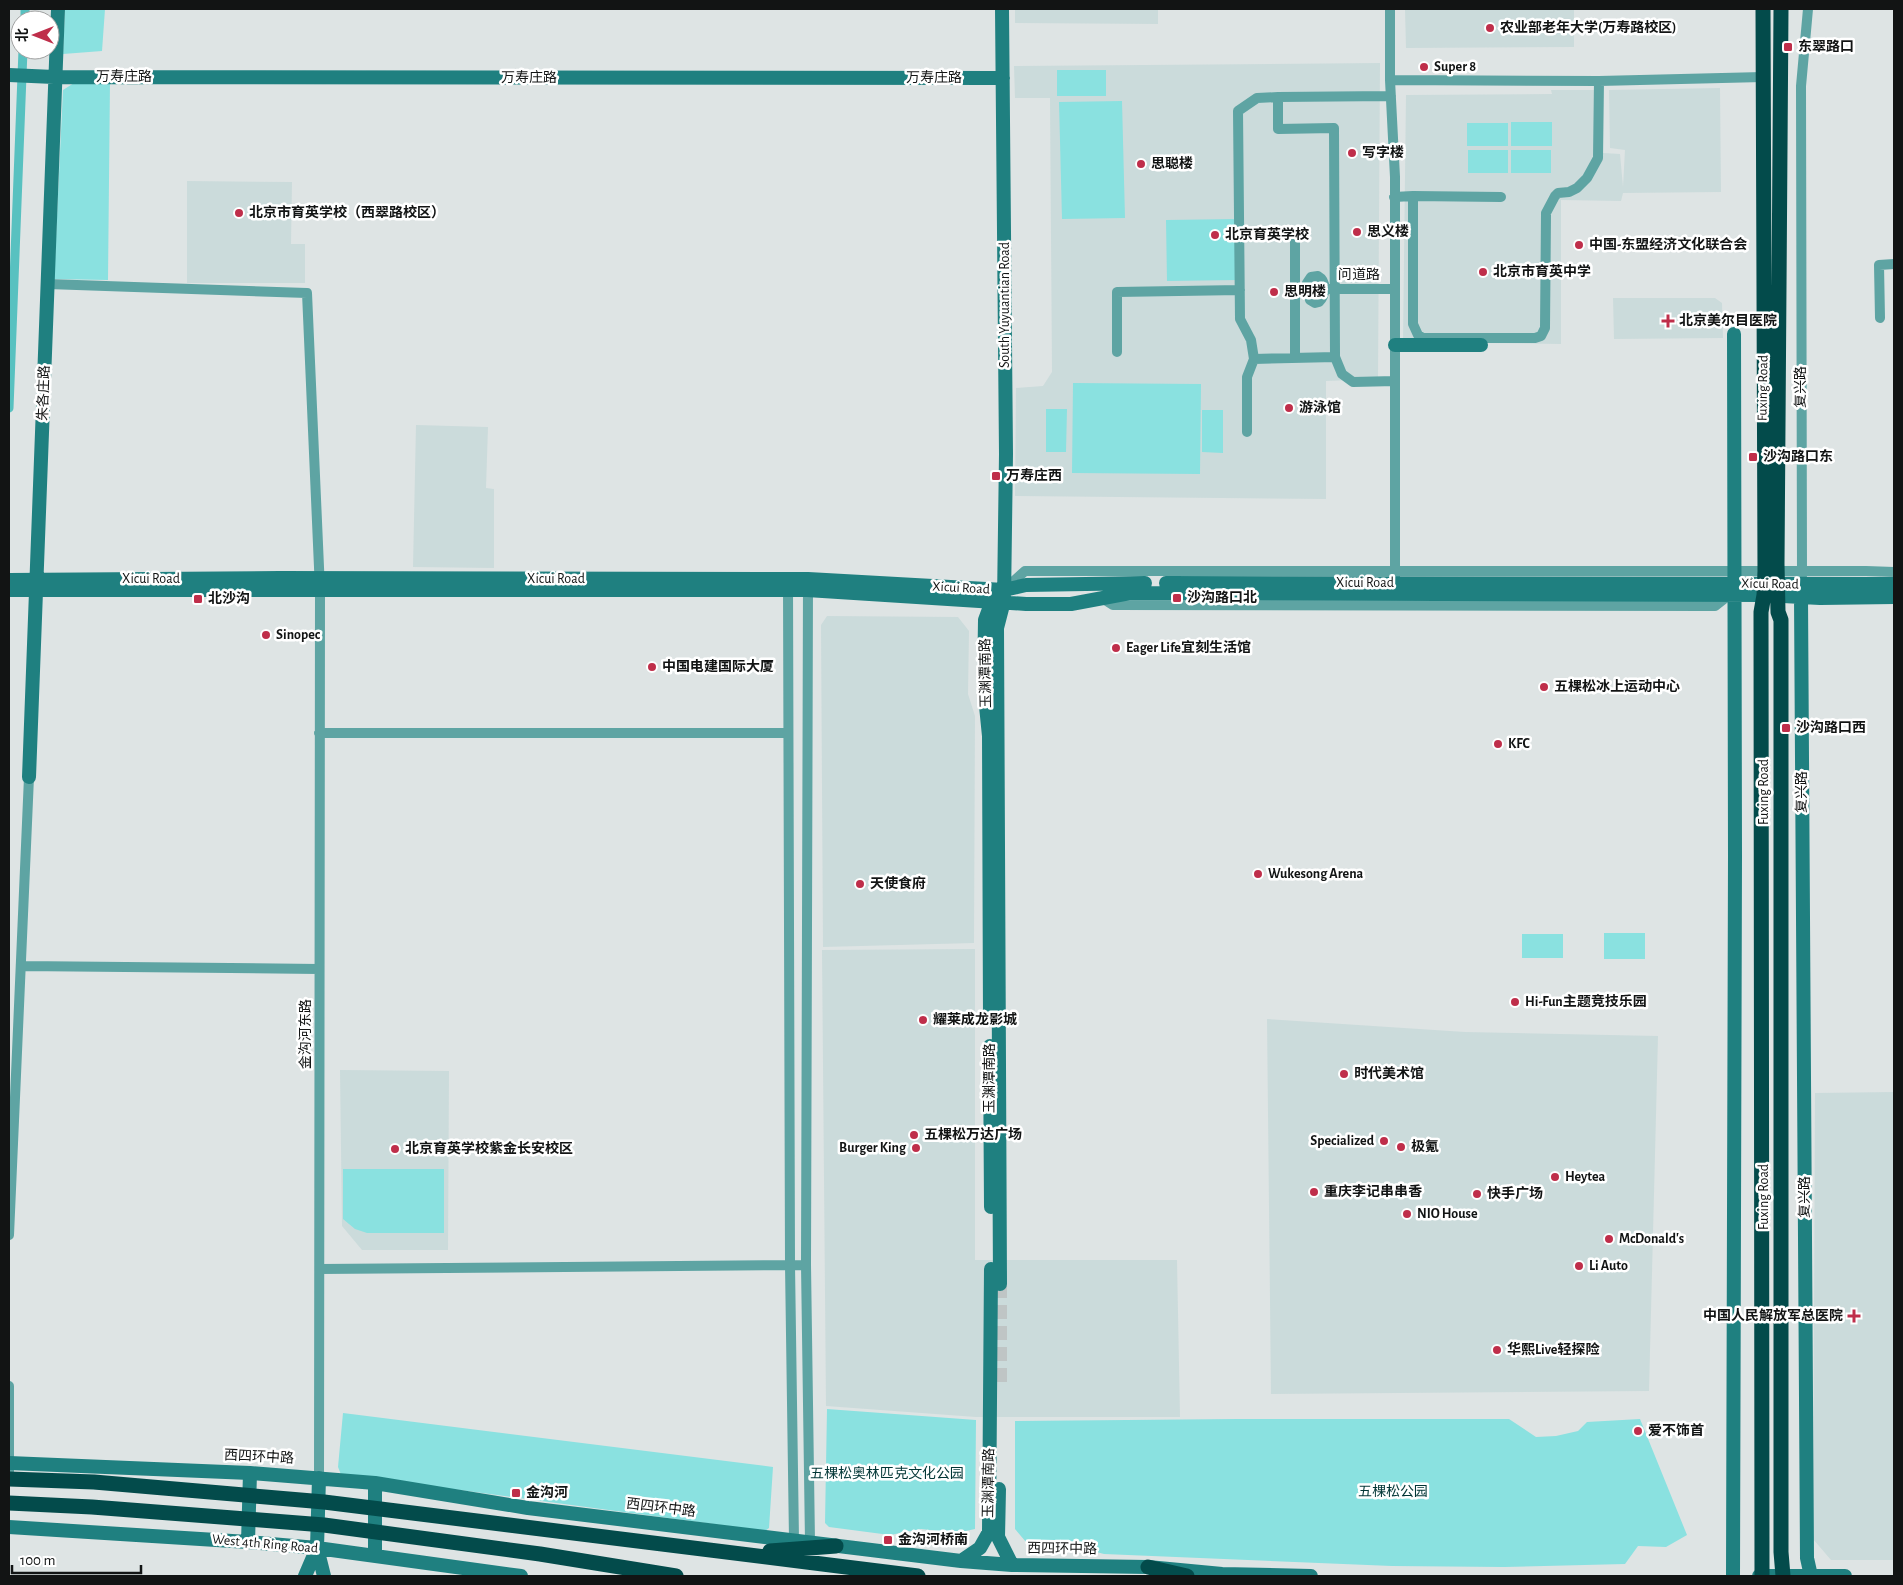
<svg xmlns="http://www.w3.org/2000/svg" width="1903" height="1585" font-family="'Alegreya Sans','Noto Sans SC',sans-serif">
<rect width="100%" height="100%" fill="#dee4e4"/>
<!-- built -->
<path fill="#cbdbdb" d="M1015 9H1158V24L1015 23Z
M1405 9H1574V47L1406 48Z
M1380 63 1378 379 1326 381V499L1015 496 1016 388 1043 386 1052 372 1050 98H1015L1014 66Z
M1720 88 1721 192 1623 193 1621 201 1561 200V344L1403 342 1406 95 1552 94 1551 90H1603V153L1620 154 1623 187 1625 150 1610 148 1609 90Z
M187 181 292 182 291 244H305V283H187Z
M1613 298H1715L1722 303 1723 338 1614 339Z
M416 425 488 427 486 488 494 489V568L413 567Z
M827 616 958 617 969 631 968 694 975 716 974 943 823 947 821 625Z
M975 949V1260H1177L1180 1417H976L826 1406 822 950Z
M1267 1019 1465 1032 1658 1036 1649 1391 1271 1394Z
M340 1070 449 1071 448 1250H362L342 1226Z
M1894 1092V1560H1831L1813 1539 1815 1093Z"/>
<!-- green -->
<path fill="#8ae1e0" d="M65 9H105L102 51 63 54Z
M1057 70H1106V96H1057Z
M110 81 108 280 54 279 63 90 74 83Z
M1122 101 1125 218 1062 219 1059 102Z
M1511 122H1552V146H1511Z
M1467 123H1508V146H1467Z
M1468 150H1508V173H1468Z
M1511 150H1551V173H1511Z
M1237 219 1238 280 1167 281 1166 220Z
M1073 383 1201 384 1200 474 1072 473Z
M1046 409H1067L1066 452H1046Z
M1202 410H1223V453L1202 452Z
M1604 933H1645V959H1604Z
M1522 934H1563V958H1522Z
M343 1169H444V1233H367L355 1229 343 1219Z
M827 1409 976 1420 975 1529 956 1533 921 1529 890 1535 829 1527 825 1523Z
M343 1413 773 1467 769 1528 765 1531 460 1490 342 1477 338 1467Z
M1237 1419H1509L1536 1437 1556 1436 1578 1431 1587 1422 1640 1419 1687 1535 1666 1547 1638 1546 1625 1564 1504 1567 1392 1566 1104 1554 1077 1547 1026 1542 1015 1529V1421Z"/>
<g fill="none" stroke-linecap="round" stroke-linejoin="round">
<!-- canal -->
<path stroke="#58c1c0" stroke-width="9" d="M25 20V9
M9 408 23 50"/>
<!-- secondary-tunnel -->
<path stroke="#bfc5c5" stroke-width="14" stroke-dasharray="14 7" stroke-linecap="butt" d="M1000 1382V1284"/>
<!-- street -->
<path stroke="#5ea4a3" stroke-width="10" d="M1390 9V80L1395 177V578
M1390 80 1599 81 1763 77
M1278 97 1391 96
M1413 196 1501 197
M1394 197 1413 196V324L1418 335 1423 338H1535L1541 336 1545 328 1546 213 1555 196 1558 193 1569 192 1577 188 1587 178 1598 158 1599 81
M1295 233V358
M48 284 307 293 320 590 319 1478
M1295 289H1307L1310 300 1315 303 1319 302C1326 295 1327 281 1318 276L1311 277 1307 283V289
M1328 289H1395
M1880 318 1879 265 1894 264
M1117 352V292L1240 290
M1335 357 1342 374 1353 382 1395 381
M1247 432V377L1254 359 1251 340 1240 319 1238 111 1257 98 1278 97V129L1334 128 1335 357 1254 359
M1802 576 1801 86 1808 9
M808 583 806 1265 810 1542
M788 585 790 1265 794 1540
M1005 589 1025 571H1866L1894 572
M1102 598 1113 605 1715 606 1729 595
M319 733H787
M21 966 319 969
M9 1235 29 777
M320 1269 806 1265
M9 1386V1480"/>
<!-- secondary -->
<path stroke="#1f8080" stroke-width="14" d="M9 75 54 77 1003 78
M1395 345H1481
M9 580 280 578 808 579 1004 590 1026 585 1145 583
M1166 583 1894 584
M9 590H807L1026 604H1071L1130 593 1764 595 1820 598 1894 597
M1801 597 1807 1558 1811 1576
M29 777 58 9
M990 1020 989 736 984 686 985 620 992 601 998 596
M990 1046 991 1207
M1000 1284 997 628 1004 601 1006 454 1002 9
M9 1463 250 1473 375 1483 528 1508 961 1561 1012 1565 1148 1567 1222 1574 1311 1576
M319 1478 317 1548 324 1576
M999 1489 998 1537 1012 1565
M9 1527 248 1542 317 1548 521 1576
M248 1542 250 1473
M375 1555V1483
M961 1561 980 1548 989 1532 991 1269
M305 1576 317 1548
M1733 1576 1735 855 1734 334
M1759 1576H1845"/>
<!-- highway -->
<path stroke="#034b4b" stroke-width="15" d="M1781 9 1777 564 1778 612 1781 620V1552L1783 1576
M9 1479 94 1482 324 1502 918 1576
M9 1503 92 1507 324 1525 540 1554 676 1576
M770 1551 836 1546
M1148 1567 1187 1576
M1762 1576 1761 612 1764 595 1765 571 1763 9"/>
</g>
<!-- markers -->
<g fill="#bf2e4a" stroke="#fff" stroke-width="2">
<circle cx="1490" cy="28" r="5"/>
<rect x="1783" y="42" width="10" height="10" rx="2.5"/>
<circle cx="1424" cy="67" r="5"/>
<circle cx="1352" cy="153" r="5"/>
<circle cx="1141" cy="164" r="5"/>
<circle cx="239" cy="213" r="5"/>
<circle cx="1357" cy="232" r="5"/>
<circle cx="1215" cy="235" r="5"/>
<circle cx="1579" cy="245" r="5"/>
<circle cx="1483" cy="272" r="5"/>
<circle cx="1274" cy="292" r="5"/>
<path d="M1665.5 313.5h5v5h5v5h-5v5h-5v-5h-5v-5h5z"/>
<circle cx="1289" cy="408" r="5"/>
<rect x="1748" y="452" width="10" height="10" rx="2.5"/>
<rect x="991" y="471" width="10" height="10" rx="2.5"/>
<rect x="1172" y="593" width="10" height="10" rx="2.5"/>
<rect x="193" y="594" width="10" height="10" rx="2.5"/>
<circle cx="266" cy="635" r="5"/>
<circle cx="1116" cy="648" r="5"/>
<circle cx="652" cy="667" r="5"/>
<circle cx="1544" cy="687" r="5"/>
<rect x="1781" y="723" width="10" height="10" rx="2.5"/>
<circle cx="1498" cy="744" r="5"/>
<circle cx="1258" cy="874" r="5"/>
<circle cx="860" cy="884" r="5"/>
<circle cx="1515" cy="1002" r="5"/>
<circle cx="923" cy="1020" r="5"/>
<circle cx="1344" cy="1074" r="5"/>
<circle cx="914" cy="1135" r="5"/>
<circle cx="1384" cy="1141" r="5"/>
<circle cx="1401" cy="1147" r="5"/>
<circle cx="916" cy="1148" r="5"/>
<circle cx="395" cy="1149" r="5"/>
<circle cx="1555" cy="1177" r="5"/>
<circle cx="1314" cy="1192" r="5"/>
<circle cx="1477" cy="1194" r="5"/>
<circle cx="1407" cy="1214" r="5"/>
<circle cx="1609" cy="1239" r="5"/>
<circle cx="1579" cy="1266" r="5"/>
<path d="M1851.5 1308.5h5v5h5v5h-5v5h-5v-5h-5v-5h5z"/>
<circle cx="1497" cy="1350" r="5"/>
<circle cx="1638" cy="1431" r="5"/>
<rect x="511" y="1488" width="10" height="10" rx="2.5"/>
<rect x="883" y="1535" width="10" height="10" rx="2.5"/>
</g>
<g text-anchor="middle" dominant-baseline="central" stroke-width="5" stroke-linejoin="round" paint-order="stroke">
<!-- poi labels -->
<g font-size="14" font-weight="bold" fill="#121414" stroke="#fff" text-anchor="start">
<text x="1500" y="28">农业部老年大学(万寿路校区)</text>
<text x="1798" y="47">东翠路口</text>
<text x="1434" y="67">Super 8</text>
<text x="1362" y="153">写字楼</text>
<text x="1151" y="164">思聪楼</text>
<text x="249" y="213">北京市育英学校（西翠路校区）</text>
<text x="1367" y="232">思义楼</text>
<text x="1225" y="235">北京育英学校</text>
<text x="1589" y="245">中国-东盟经济文化联合会</text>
<text x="1493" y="272">北京市育英中学</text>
<text x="1284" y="292">思明楼</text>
<text x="1679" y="321">北京美尔目医院</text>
<text x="1299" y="408">游泳馆</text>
<text x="1763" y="457">沙沟路口东</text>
<text x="1006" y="476">万寿庄西</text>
<text x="1187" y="598">沙沟路口北</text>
<text x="208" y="599">北沙沟</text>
<text x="276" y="635">Sinopec</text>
<text x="1126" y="648">Eager Life宜刻生活馆</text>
<text x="662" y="667">中国电建国际大厦</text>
<text x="1554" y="687">五棵松冰上运动中心</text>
<text x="1796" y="728">沙沟路口西</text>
<text x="1508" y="744">KFC</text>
<text x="1268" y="874">Wukesong Arena</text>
<text x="870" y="884">天使食府</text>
<text x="1525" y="1002">Hi-Fun主题竞技乐园</text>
<text x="933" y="1020">耀莱成龙影城</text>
<text x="1354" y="1074">时代美术馆</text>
<text x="924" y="1135">五棵松万达广场</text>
<text x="1374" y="1141" text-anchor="end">Specialized</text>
<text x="1411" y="1147">极氪</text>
<text x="906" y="1148" text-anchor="end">Burger King</text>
<text x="405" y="1149">北京育英学校紫金长安校区</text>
<text x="1565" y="1177">Heytea</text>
<text x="1324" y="1192">重庆李记串串香</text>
<text x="1487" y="1194">快手广场</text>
<text x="1417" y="1214">NIO House</text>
<text x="1619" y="1239">McDonald's</text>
<text x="1589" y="1266">Li Auto</text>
<text x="1843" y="1316" text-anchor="end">中国人民解放军总医院</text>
<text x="1507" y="1350">华熙Live轻探险</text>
<text x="1648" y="1431">爱不饰首</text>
<text x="526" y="1493">金沟河</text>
<text x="898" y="1540">金沟河桥南</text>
</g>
<!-- street labels -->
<g font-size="14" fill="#121414" stroke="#fff">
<text x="124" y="77">万寿庄路</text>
<text x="529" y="78">万寿庄路</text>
<text x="934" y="78">万寿庄路</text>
<text x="1359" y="275">问道路</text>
<text transform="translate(1005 305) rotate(-90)">South Yuyuantian Road</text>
<text transform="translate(1801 387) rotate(-90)">复兴路</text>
<text transform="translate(1763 388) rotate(-89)">Fuxing Road</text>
<text transform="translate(44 393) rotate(-88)">朱各庄路</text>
<text x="151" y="579">Xicui Road</text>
<text x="556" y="579">Xicui Road</text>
<text x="1365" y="583">Xicui Road</text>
<text transform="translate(1770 584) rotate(1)">Xicui Road</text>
<text transform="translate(961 588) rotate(3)">Xicui Road</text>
<text transform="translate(986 673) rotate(-91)">玉渊潭南路</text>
<text transform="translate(1764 792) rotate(-90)">Fuxing Road</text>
<text transform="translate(1802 792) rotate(-90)">复兴路</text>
<text transform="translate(306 1034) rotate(-90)">金沟河东路</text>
<text transform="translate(990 1078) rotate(-90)">玉渊潭南路</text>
<text transform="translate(1764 1197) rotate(-90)">Fuxing Road</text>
<text transform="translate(1805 1197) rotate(-90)">复兴路</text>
<text transform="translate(259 1457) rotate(3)">西四环中路</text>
<text transform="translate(989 1483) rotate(-89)">玉渊潭南路</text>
<text transform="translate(661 1508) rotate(7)">西四环中路</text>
<text transform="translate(265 1544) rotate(5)">West 4th Ring Road</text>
<text transform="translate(1062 1549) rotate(1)">西四环中路</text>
</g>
<!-- park labels -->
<g font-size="14" fill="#013535" stroke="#fff">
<text x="887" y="1474">五棵松奥林匹克文化公园</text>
<text x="1393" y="1492">五棵松公园</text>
</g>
</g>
<!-- border -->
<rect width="1903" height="1585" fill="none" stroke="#121414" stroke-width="20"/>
<!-- north arrow -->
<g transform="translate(35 35) rotate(270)"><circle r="24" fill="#ffffff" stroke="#a0a1a1"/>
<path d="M0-4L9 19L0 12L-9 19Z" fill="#bf2e4a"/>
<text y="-8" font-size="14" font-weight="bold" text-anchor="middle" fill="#121414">北</text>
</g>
<!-- scale -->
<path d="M12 1565v8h129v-8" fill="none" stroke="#121414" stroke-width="2.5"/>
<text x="20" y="1565" font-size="15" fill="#121414" stroke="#ffffff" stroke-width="4" paint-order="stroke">100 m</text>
</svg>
